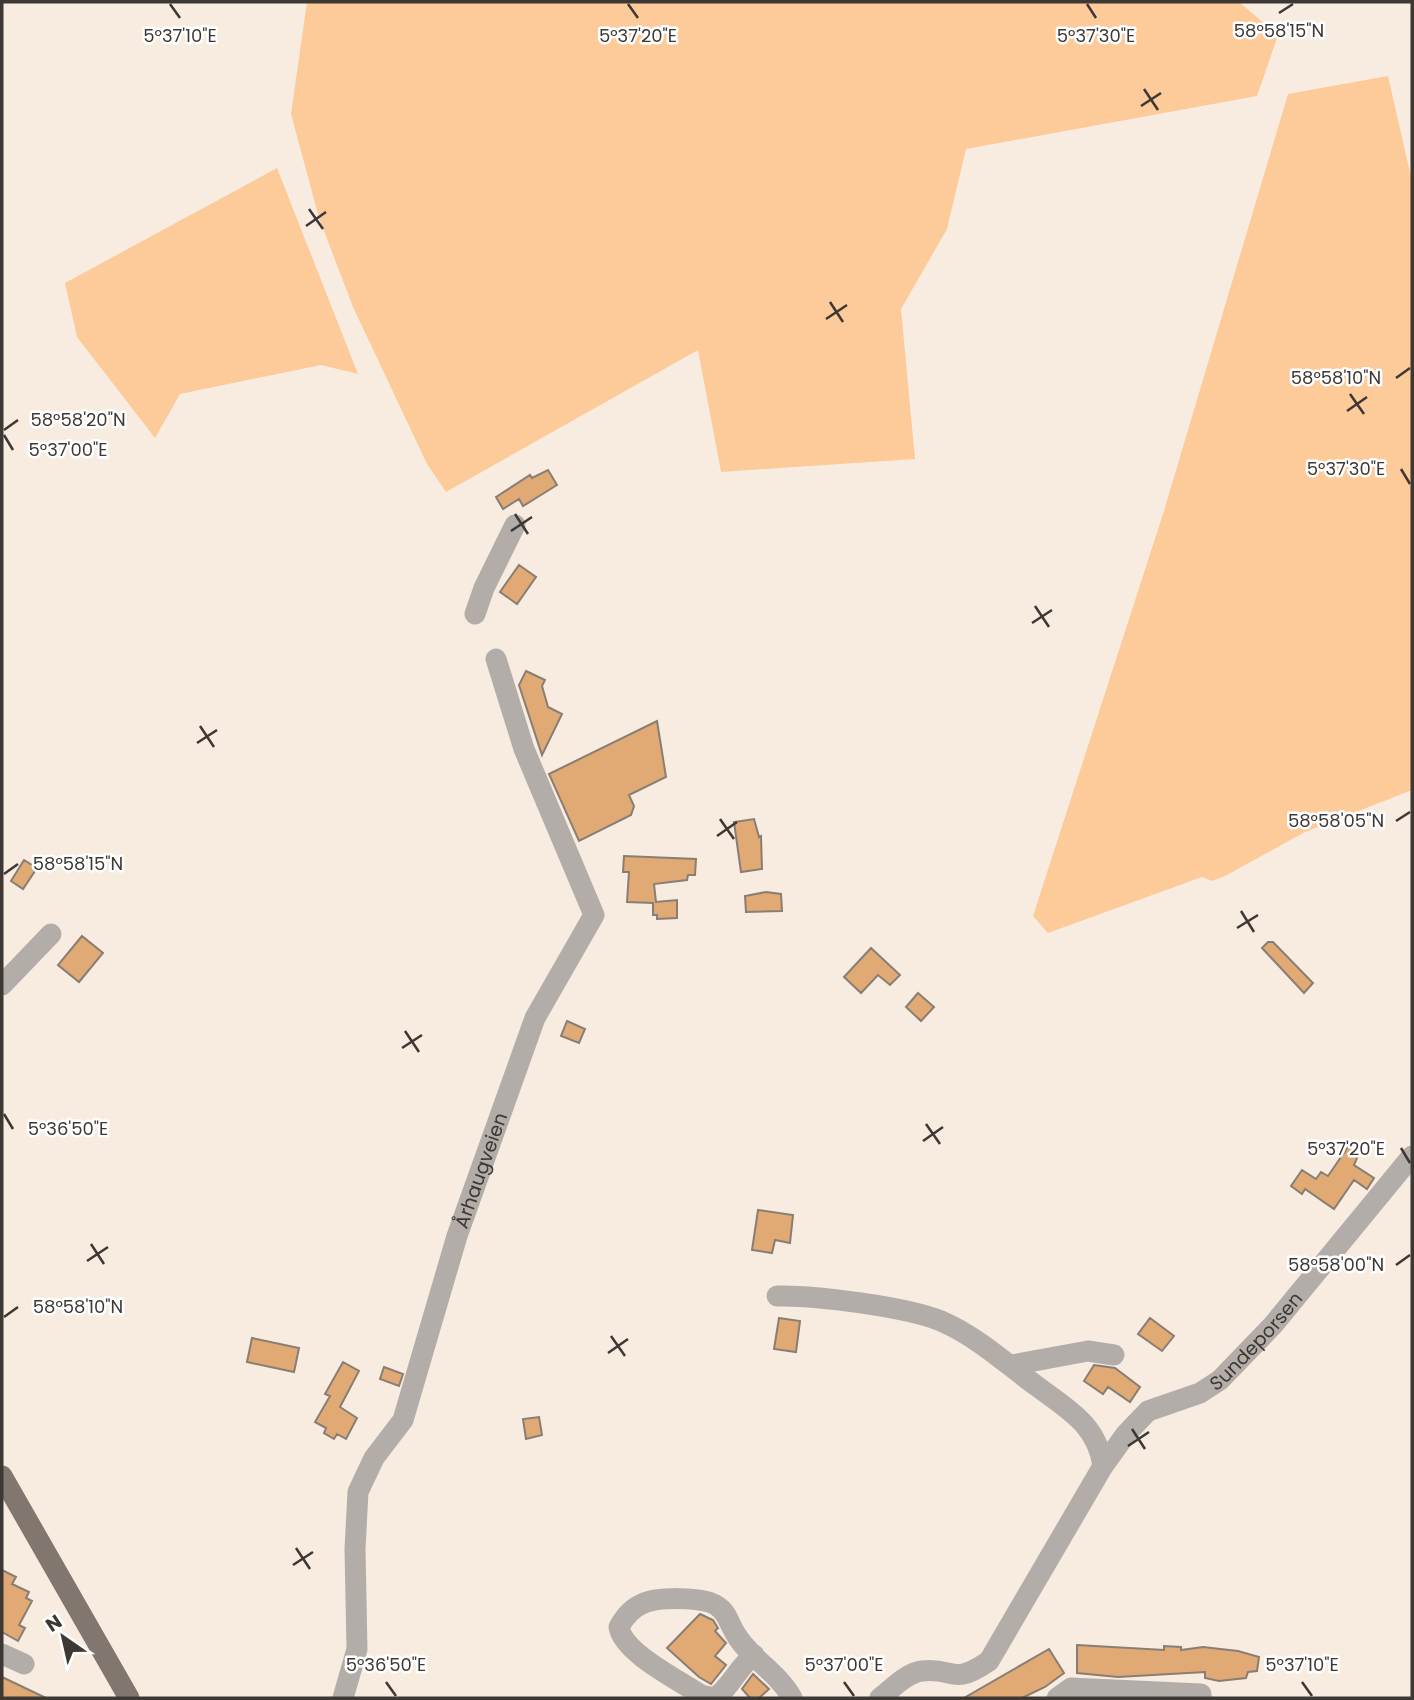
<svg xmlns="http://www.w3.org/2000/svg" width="1414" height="1700" font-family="Poppins,sans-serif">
<rect width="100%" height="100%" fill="#f8ece1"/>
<!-- green -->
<path fill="#fdca9a" d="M307 2H1239L1278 35 1257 96 966 149 947 229 901 309 915 459 721 472 698 350 446 492 427 464 353 307 319 218 291 114Z
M1388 76 1412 181V790L1305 832 1225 876 1212 881 1202 877 1048 933 1033 916 1163 514 1288 94Z
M277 168 358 374 321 365 180 394 155 438 77 337 65 283Z"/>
<!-- building -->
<path fill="#e1a973" stroke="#897e74" stroke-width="2" d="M548 470 557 485 523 506 519 499 503 509 496 497 530 475 532 478Z
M519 565 536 577 517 604 500 592Z
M526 671 545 680 542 686 548 707 562 714 542 755 519 685Z
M657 721 666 777 629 795 634 806 631 815 579 841 549 774Z
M754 819 759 837 761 836 762 869 741 872 734 822Z
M624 856 696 859 695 875H688L687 880 654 884 656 902 677 900V918L657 919V915H653V903L627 902 629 872H623Z
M24 860 37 868 23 889 11 881Z
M766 892 781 894 782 911 746 912 745 896Z
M82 936 103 953 79 982 58 965Z
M1268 942H1273L1313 983 1304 993 1262 948Z
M871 948 900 975 890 985 878 975 861 993 844 977Z
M918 993 934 1007 921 1021 906 1007Z
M567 1021 585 1029 579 1043 561 1036Z
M1350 1144 1360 1151 1354 1165 1374 1178 1367 1189 1354 1180 1334 1209 1305 1189 1302 1194 1291 1186 1302 1170 1316 1179 1321 1172 1328 1176Z
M758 1210 793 1215 790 1243 775 1240 772 1253 752 1250Z
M779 1318 800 1321 796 1352 774 1349Z
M1150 1318 1174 1336 1162 1351 1138 1334Z
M252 1338 299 1348 294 1372 247 1362Z
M343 1362 359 1371 340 1407 357 1418 346 1439 337 1434 334 1439 324 1433 326 1428 315 1422 330 1396 325 1394Z
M1094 1365 1115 1368 1140 1387 1130 1402 1108 1387 1103 1394 1084 1381Z
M384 1367 403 1374 399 1386 380 1379Z
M539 1417 542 1435 526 1439 523 1419Z
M2 1570 16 1577 12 1584 29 1592 26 1598 32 1601 19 1625 25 1628 18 1641 2 1632Z
M700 1614 713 1620 718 1628 715 1631 726 1643 715 1656 726 1665 711 1684 699 1677 667 1648Z
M1077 1645 1164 1650V1646L1181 1647V1650L1203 1647 1238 1651 1259 1657 1257 1671 1248 1672 1246 1678 1219 1681 1205 1678V1672L1118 1677 1077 1673Z
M1049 1649 1064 1673 1045 1687 1022 1698H964Z
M753 1674 769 1689 759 1698H750L742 1689Z
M2 1677 46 1698H2Z"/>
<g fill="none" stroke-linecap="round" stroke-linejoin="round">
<!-- minor -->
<g stroke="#b3ada9" stroke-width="21">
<path d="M475 614 484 588 515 525"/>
<path d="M2 985 51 934"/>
<path d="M777 1296C815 1295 907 1307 941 1321 978 1337 1006 1364 1038 1387 1069 1410 1097 1425 1103 1466"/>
<path d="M1012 1365 1088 1351 1114 1355"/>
<path d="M2 1654 24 1664"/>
<path d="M754 1655C737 1668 730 1689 714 1698L701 1695C679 1680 623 1653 619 1627 624 1618 632 1608 642 1604 656 1597 704 1596 717 1606 727 1612 729 1623 735 1633 749 1658 778 1672 792 1698"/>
<path id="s1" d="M343 1698 357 1649 355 1549 358 1492 374 1458 403 1420 457 1236 535 1018 594 915 524 749 496 659"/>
<path id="s2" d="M880 1698C892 1689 906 1673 922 1671 955 1667 951 1687 989 1661L1103 1466 1126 1434 1148 1411 1200 1393 1220 1380 1273 1325 1412 1156"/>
<path d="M1057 1698 1071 1688 1201 1694V1698"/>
</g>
<!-- major -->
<path stroke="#81776f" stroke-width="21" d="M2 1476 129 1698"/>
</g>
<!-- ticks -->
<path fill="none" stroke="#3d3834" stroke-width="2.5" d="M170 4 180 18M628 4 638 18M1087 4 1096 18M1279 13 1293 4M1144 89 1158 110M1141 106 1161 93M309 209 323 229M306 226 326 212M830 302 843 322M826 319 847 305M1396 378 1410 368M1350 394 1364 414M1347 411 1367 397M4 430 18 420M4 435 13 450M1401 469 1410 484M515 514 528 534M511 531 532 517M1035 606 1049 627M1032 623 1052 610M200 726 214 747M197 743 217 730M720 819 734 839M1396 821 1410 812M717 836 737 822M4 874 18 864M1241 911 1254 932M1237 928 1258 915M405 1031 419 1052M402 1048 422 1035M4 1114 13 1129M926 1124 940 1144M923 1141 943 1127M1401 1148 1410 1163M91 1244 104 1264M87 1261 108 1247M1396 1265 1410 1255M4 1317 18 1307M611 1336 625 1356M608 1353 628 1339M1132 1429 1145 1449M1128 1446 1149 1432M296 1548 310 1569M293 1565 313 1552M386 1682 396 1696M844 1682 854 1696M1302 1682 1312 1696"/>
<g text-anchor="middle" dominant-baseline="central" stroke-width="5" stroke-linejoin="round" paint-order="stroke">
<!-- street labels -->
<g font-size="19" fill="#3d3834" stroke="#fff">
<text stroke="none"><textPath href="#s1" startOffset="555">Århaugveien</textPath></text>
<text stroke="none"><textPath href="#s2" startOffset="550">Sundeporsen</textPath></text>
</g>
</g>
<g font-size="18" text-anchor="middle" fill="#3d3834" stroke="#fff" stroke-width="5" stroke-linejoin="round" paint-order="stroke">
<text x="1279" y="37">58°58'15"N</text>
<text x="180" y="42">5°37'10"E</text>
<text x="638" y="42">5°37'20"E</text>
<text x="1096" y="42">5°37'30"E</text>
<text x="1336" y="384">58°58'10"N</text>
<text x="78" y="426">58°58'20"N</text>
<text x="68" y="456">5°37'00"E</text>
<text x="1346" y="475">5°37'30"E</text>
<text x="1336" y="827">58°58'05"N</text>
<text x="78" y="870">58°58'15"N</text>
<text x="68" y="1135">5°36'50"E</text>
<text x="1346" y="1155">5°37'20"E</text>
<text x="1336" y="1271">58°58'00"N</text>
<text x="78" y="1313">58°58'10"N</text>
<text x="386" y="1671">5°36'50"E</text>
<text x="844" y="1671">5°37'00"E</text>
<text x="1302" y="1671">5°37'10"E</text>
</g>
<!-- border -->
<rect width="1414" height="1700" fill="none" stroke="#3d3834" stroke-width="7"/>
<!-- north arrow -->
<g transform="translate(63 1637) rotate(326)" stroke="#ffffff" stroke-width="5" paint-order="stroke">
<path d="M0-5L12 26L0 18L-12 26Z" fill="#3d3834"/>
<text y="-10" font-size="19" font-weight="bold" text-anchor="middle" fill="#3d3834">N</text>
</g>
</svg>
